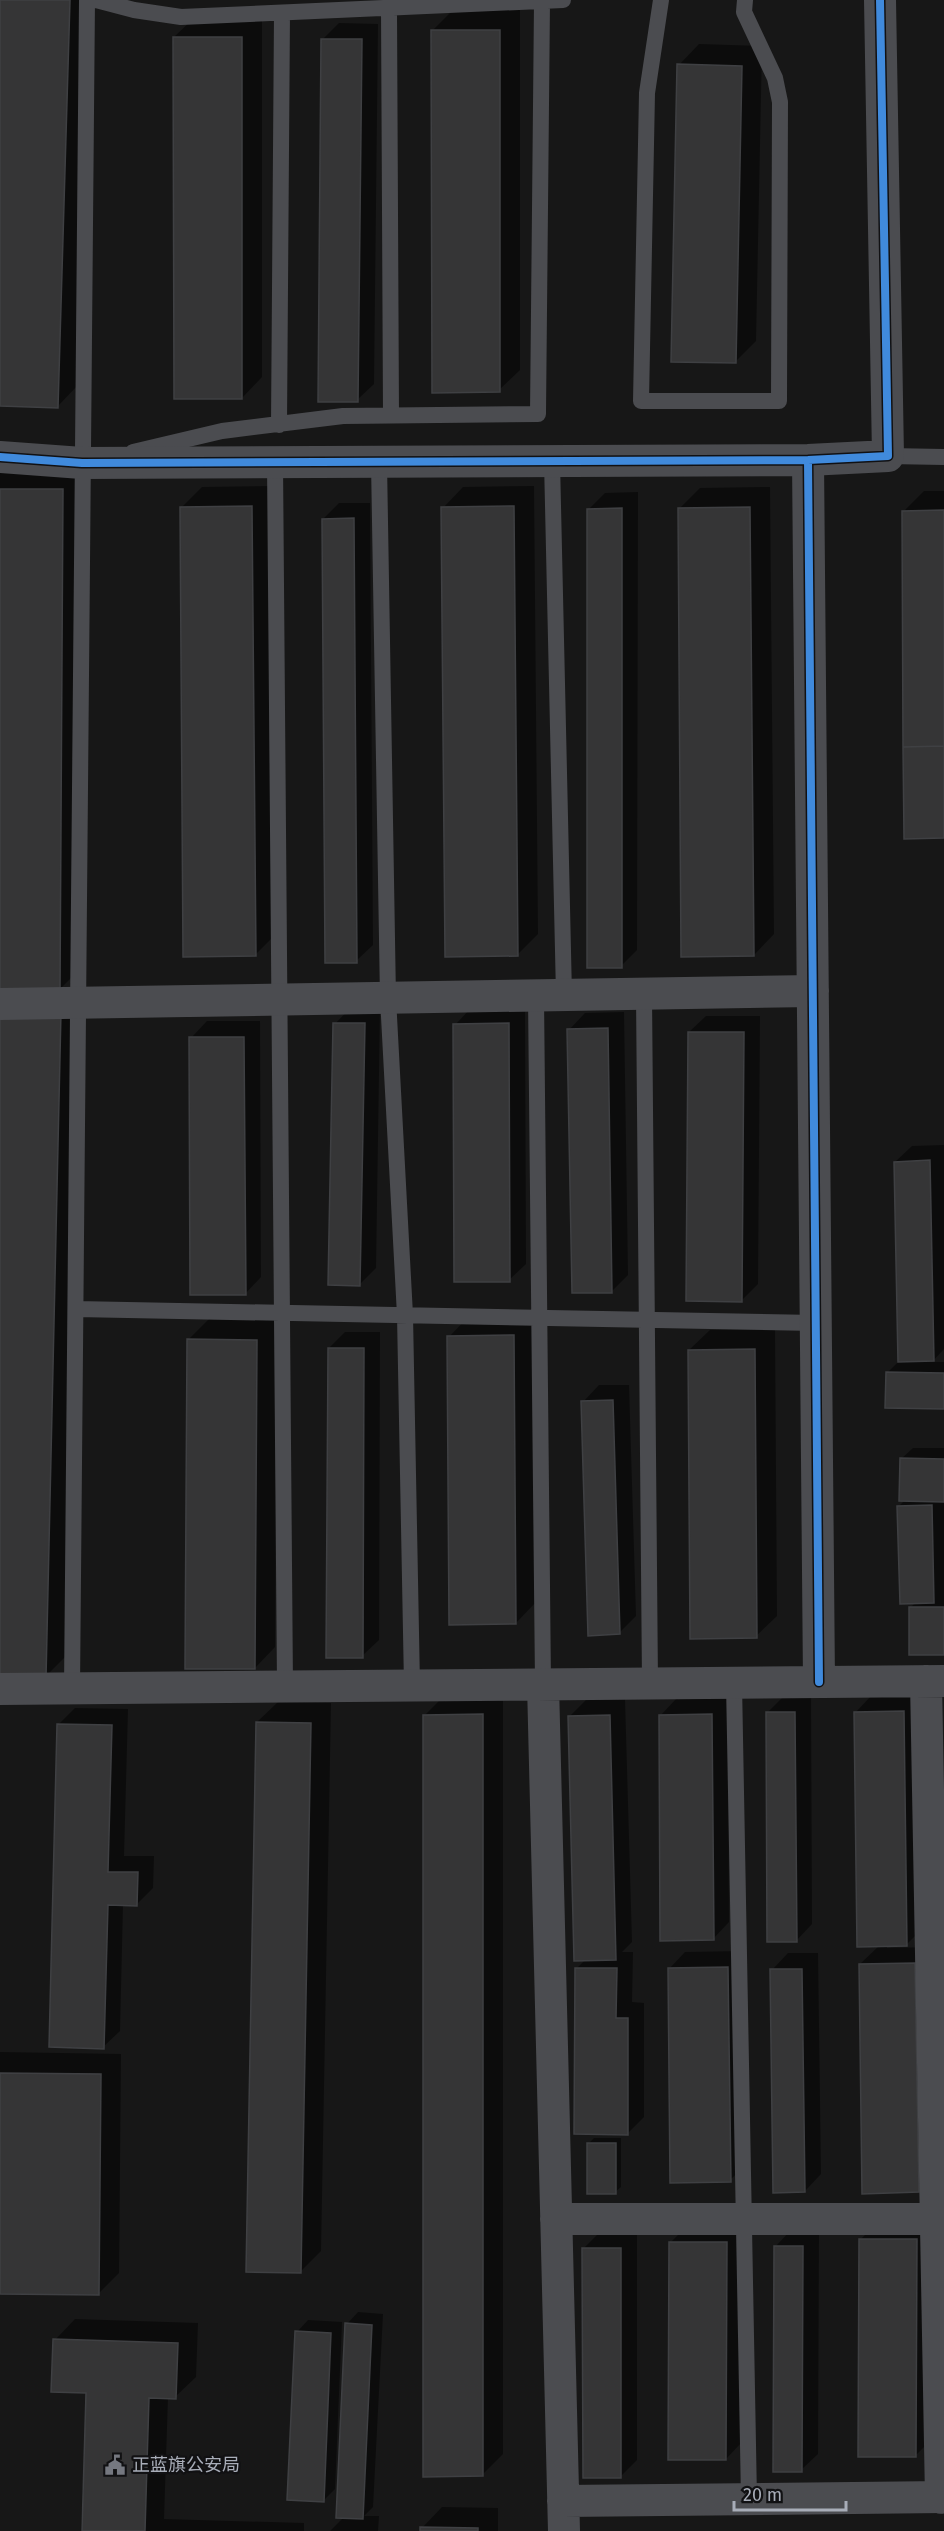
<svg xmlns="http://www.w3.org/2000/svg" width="944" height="2531" font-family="'Fira Sans','Noto Sans SC',sans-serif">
<rect width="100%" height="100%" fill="#171717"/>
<!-- shadow -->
<path fill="#0007" d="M0 0H89L78 385 58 406 0 405Z
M453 10H520V370L499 390 432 31Z
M195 17H262V377L242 398 174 37Z
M339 23 378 24 374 384 357 400 323 39Z
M699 44 762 46 756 341 735 362 679 65Z
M0 469H83L80 969 57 992H81L66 1656 45 1677 0 1676Z
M272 486 276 934 256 954 181 508 202 487Z
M534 486 538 934 518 954 443 508 463 487Z
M770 487 774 934 754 955 679 509 700 488Z
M924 491H944V837L904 511Z
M638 492 637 950 621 966 589 509 605 493Z
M339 503H370L373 945 356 961 323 519Z
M351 1007H380L376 1268 360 1284 335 1024Z
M471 1008H525L526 1264 509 1280 455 1025Z
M624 1012 628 1275 612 1291 569 1030 585 1013Z
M706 1016H760L758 1284 742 1300 689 1032Z
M207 1021H260L261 1277 245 1294 191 1038Z
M944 1145V1349L932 1362H944V1408L888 1372 899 1361 895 1162 912 1146Z
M534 1315 536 1602 516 1623 449 1337 469 1316Z
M209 1319 277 1320 275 1647 255 1668 188 1340Z
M775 1329 777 1616 756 1636 689 1350 710 1330Z
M345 1332H380L379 1640 362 1656 329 1348Z
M599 1385H629L636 1616 619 1633 583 1402Z
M913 1448H944V1653L910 1608 916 1602 898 1507 905 1500 901 1459Z
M503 1694V2454L482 2475 425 1715 445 1695Z
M784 1696H811L812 1924 796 1941 767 1713Z
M871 1696H920L923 1928 906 1945H887V1948L931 1947 934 2174 918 2191 860 1964 880 1945 855 1713Z
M625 1699 632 1942 622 1952H633L632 2002 644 2003V2117L628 2133 576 1969 586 1959 569 1717 586 1700Z
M676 1699H728L729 1922 713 1939 660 1716Z
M278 1702 331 1703 321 2251 301 2271 257 1722Z
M75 1708 128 1709 124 1856H154L153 1888 137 1904H123L120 2031 103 2047 59 1724Z
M744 1951 747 2164 730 2180 669 1969 685 1952Z
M788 1953H818L821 2174 805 2191 772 1970Z
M0 2052 121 2054 119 2273 98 2294 0 2293Z
M594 2138H621V2187L615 2192 588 2144Z
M877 2223H933L932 2439 915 2456 860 2240Z
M687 2226H743L742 2442 726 2459 671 2242Z
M791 2230H819L818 2454 801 2470 775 2247Z
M600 2232H637V2460L620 2477 584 2248Z
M358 2312 383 2314 373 2507 364 2516H379L378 2531H330L344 2517 347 2324Z
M75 2319 198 2323 196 2377 175 2397H168L164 2519 304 2523V2531H81L87 2391 55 2340Z
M308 2320 342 2322 335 2489 324 2500 297 2332Z
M442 2507 498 2508V2531H422V2528Z"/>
<!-- building -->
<path fill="#353536" stroke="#3f4043" stroke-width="1.5" d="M0 0H70L58 408 0 406Z
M431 30H500V392L432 393Z
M173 37H242V399H174Z
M321 39H362L358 402H318Z
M677 64 742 66 736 363 671 362Z
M0 489H63L60 991H0Z
M252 506 256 956 183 957 180 507Z
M514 506 518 956 445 957 441 507Z
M750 507 754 956 681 957 678 508Z
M622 508V968H587V509Z
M944 510V746L903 747 902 511Z
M354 518 357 963H325L322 519Z
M944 746V838L904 839 903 747Z
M0 1011 61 1012 46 1678 0 1677Z
M333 1023H365L360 1286 328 1285Z
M509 1023 510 1282H454L453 1024Z
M608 1028 612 1293H572L567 1029Z
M688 1032H744L742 1302 686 1301Z
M189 1037H244L246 1295H190Z
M930 1160 934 1361 898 1362 894 1162Z
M514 1335 516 1624 449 1625 447 1336Z
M187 1339 257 1340 255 1669H185Z
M328 1348H364L363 1658H326Z
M755 1349 757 1638 690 1639 688 1350Z
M886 1372 944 1373V1409L885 1408Z
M613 1400 620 1634 588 1636 581 1401Z
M900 1458 944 1459V1502L899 1501Z
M932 1505 934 1603 900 1604 897 1506Z
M909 1607H944V1655H909Z
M904 1711 907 1946 857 1947 854 1712Z
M766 1712H795L797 1942H767Z
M483 1714V2476L423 2477V1715Z
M712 1714 714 1940 660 1941 659 1715Z
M610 1715 616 1960 574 1961 568 1716Z
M256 1722 311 1723 301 2273 246 2272Z
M57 1724 112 1725 108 1872H138L137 1906 108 1905 104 2049 49 2047Z
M915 1963 919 2192 862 2194 859 1964Z
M728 1967 731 2182 670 2183 668 1968Z
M575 1968H617L616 2018H628V2135L574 2134Z
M770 1969H802L805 2192 773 2193Z
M0 2073 101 2074 99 2295 0 2294Z
M587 2143H616V2194H587Z
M859 2239H917L916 2457H858Z
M669 2242H727L726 2460H668Z
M774 2246H803L802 2472H773Z
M582 2248H621V2478H583Z
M345 2323 372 2325 363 2519 336 2518Z
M295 2331 331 2333 324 2502 287 2500Z
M53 2339 178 2343 176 2399 149 2398 145 2531H82L86 2393 51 2392Z
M420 2527 478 2528V2531H420Z"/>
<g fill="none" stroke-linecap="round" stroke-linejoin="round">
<!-- lane -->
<path stroke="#4b4c50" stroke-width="16" d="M96 0 134 10 181 17 563 0
M661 0 647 93 641 401H779L780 102 775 78 744 12 745 0
M389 9 391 414
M279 425 282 13
M133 452 222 431 343 416 538 414 542 2
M888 456 944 457
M552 461 564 995
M275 462 285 1686
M379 462 388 998 405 1315 412 1685
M644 994 650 1683
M536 996 543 1684
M76 1309 816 1323
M734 1683 749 2499
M72 1689 87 0"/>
<!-- street -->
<path stroke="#4b4c50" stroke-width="32" d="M0 457 82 463 808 460 888 456 880 0
M808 460 819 1682
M0 1004 813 991
M926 1681 941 2498
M543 1684 564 2531
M0 1689 944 1681
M556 2219H936
M563 2501 944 2497"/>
<!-- cycleway casing -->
<g stroke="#111113" stroke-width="11">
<path id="cycleway" d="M0 457 82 463 808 460 888 456 880 0
M808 460 819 1682"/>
</g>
<!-- cycleway -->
<use href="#cycleway" stroke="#408adc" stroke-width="8"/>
</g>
<!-- icons -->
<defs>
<g id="civic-bare" transform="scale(1.62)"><path d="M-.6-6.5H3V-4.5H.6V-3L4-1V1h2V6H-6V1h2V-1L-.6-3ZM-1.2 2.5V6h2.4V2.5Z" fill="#757880" stroke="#111113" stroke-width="2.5" paint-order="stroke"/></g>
</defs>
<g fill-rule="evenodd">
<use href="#civic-bare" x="115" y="2465"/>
</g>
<g text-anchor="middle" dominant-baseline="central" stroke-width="4.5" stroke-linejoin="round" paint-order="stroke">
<!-- poi labels -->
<g font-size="18" fill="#a8adb8" stroke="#111113" text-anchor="start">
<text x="132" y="2465">正蓝旗公安局</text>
</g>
</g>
<!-- scale -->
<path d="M734 2501v9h112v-9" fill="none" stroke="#a8adb8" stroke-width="3"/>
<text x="743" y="2501" font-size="18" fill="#a8adb8" stroke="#111113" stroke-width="4.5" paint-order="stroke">20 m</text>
</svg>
